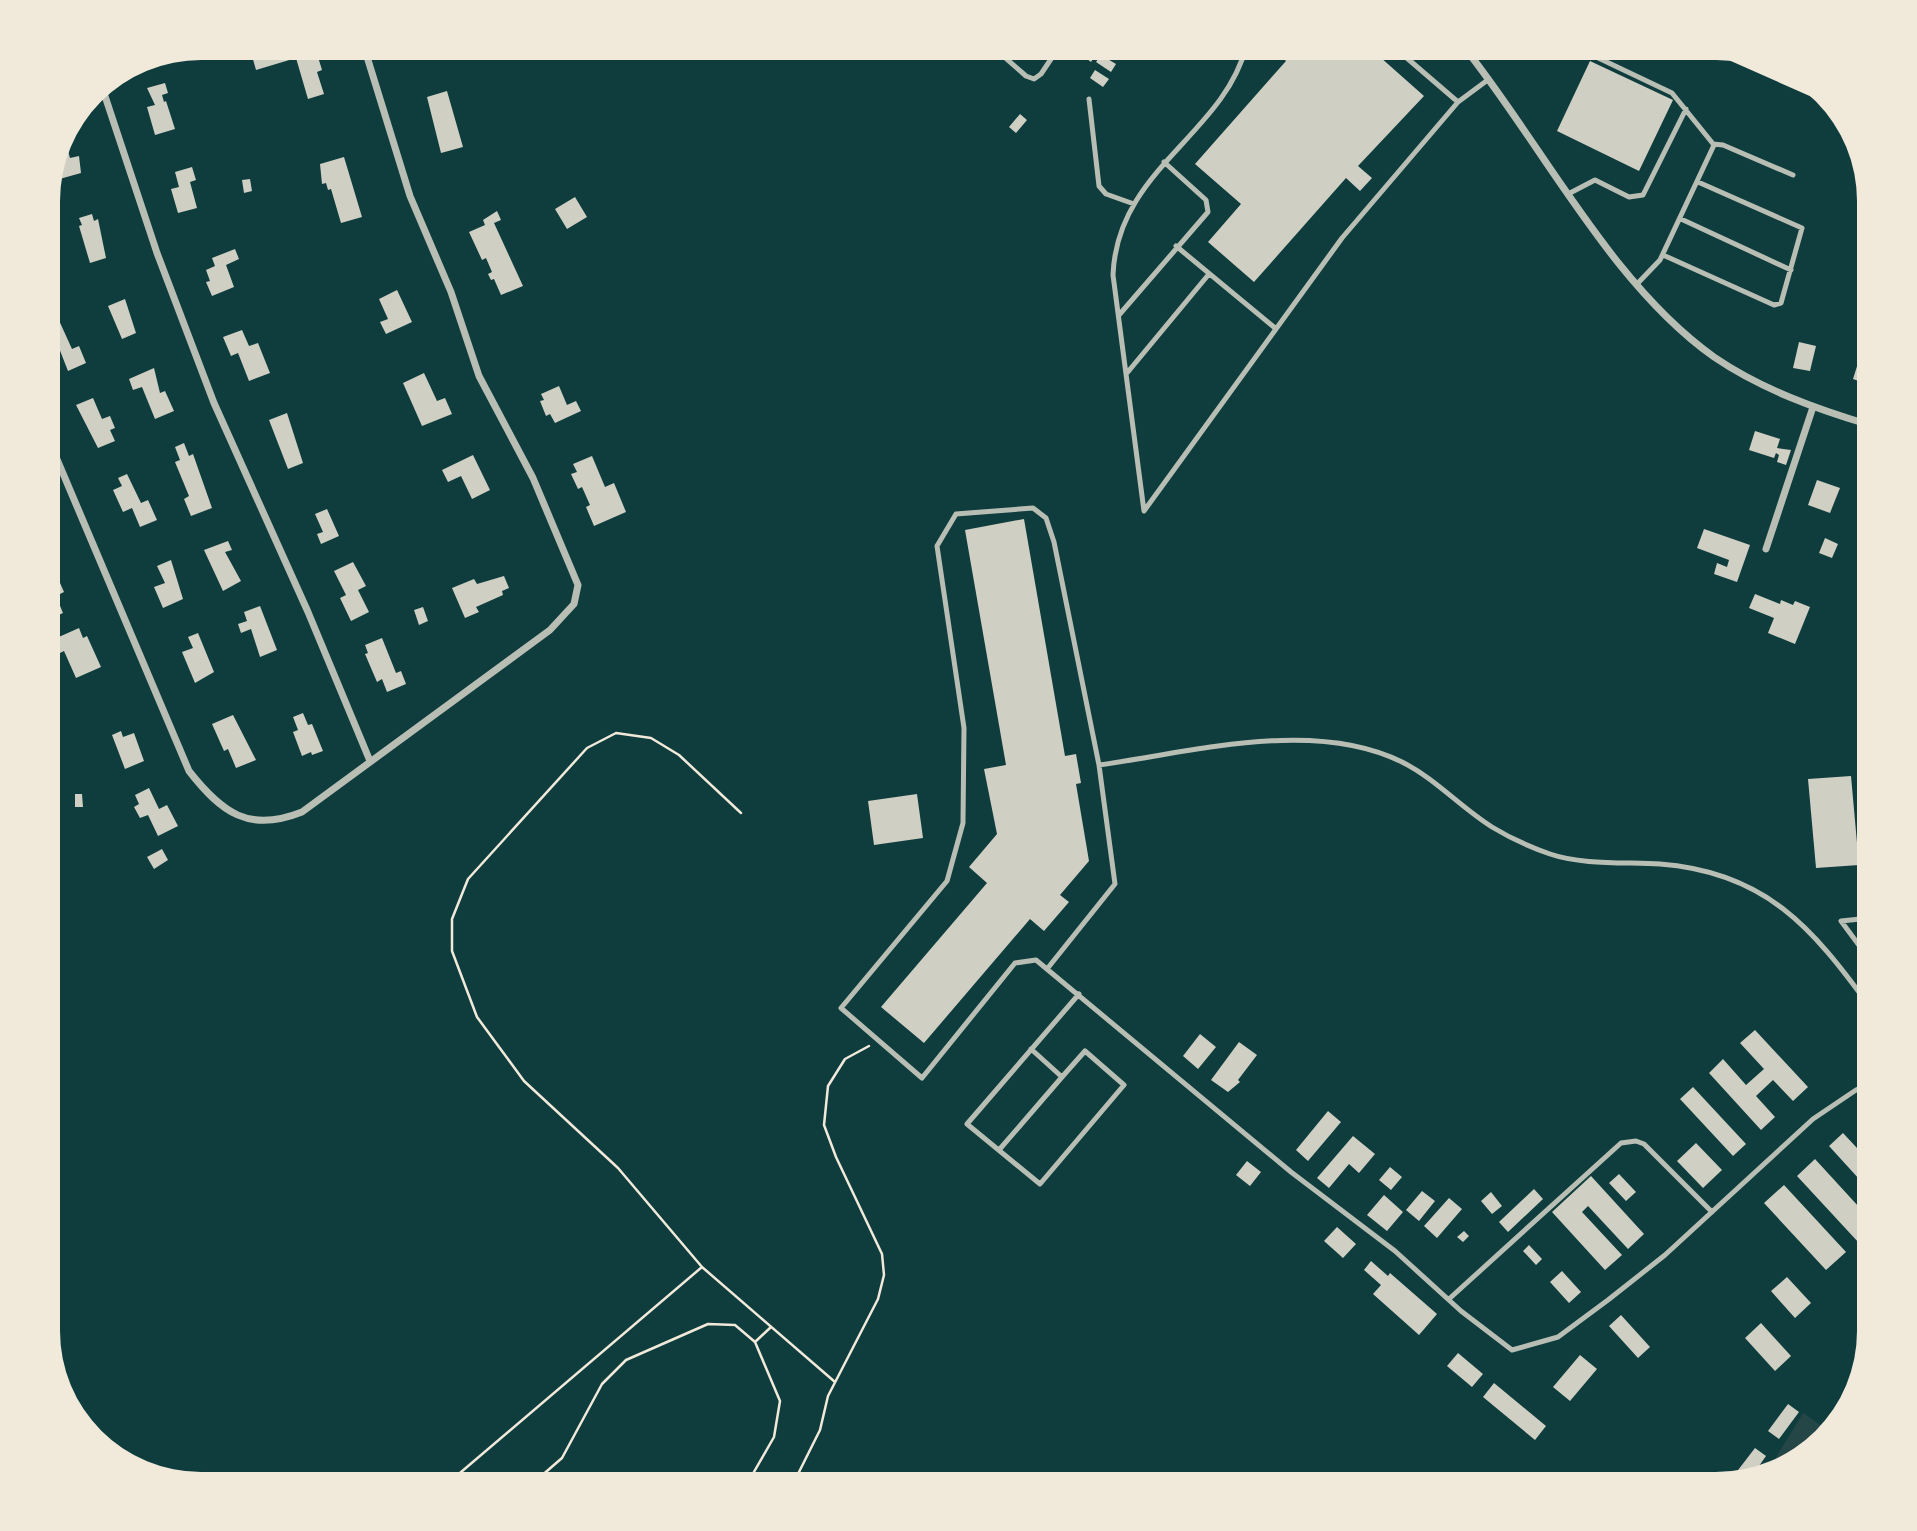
<svg xmlns="http://www.w3.org/2000/svg" width="1917" height="1531" font-family="'DejaVu Sans',sans-serif">
<rect width="100%" height="100%" fill="#0f3d3e"/>
<!-- green -->
<path fill="#244646" d="M1803 1413 1831 1432 1784 1468 1767 1472Z"/>
<!-- building -->
<path fill="#cfcfc3" d="M281 47H315L322 70 317 72 324 94 308 99 296 58 256 70 252 56Z
M1089 47 1099 49 1091 62 1083 56Z
M1271 47H1371L1367 51 1377 60 1380 57 1424 96 1358 166 1372 178 1360 191 1346 178 1254 282 1208 242 1241 204 1195 164 1286 61Z
M1101 55 1116 64 1111 72 1096 62Z
M149 57 150 61 154 59 156 66 136 71 135 64Z
M1590 61 1673 100 1639 171 1557 131Z
M1095 70 1109 79 1103 87 1090 78Z
M165 83 168 93 162 95 164 102 166 101 175 129 155 135 147 107 155 105 147 88Z
M447 91 463 147 441 153 427 97Z
M1020 114 1027 120 1016 133 1009 127Z
M63 133 70 158 79 156 81 173 56 180 53 170Z
M344 157 362 217 341 223 331 189 328 190 326 183 322 184 320 164Z
M192 167 196 180 190 182 197 208 178 213 171 189 179 187 175 172Z
M250 179 252 191 244 193 242 180Z
M575 197 587 217 567 229 555 209Z
M497 211 501 220 494 223 523 286 501 295 494 279 491 280 488 274 492 272 486 258 482 260 469 232 485 225 483 220Z
M92 214 94 221 98 219 106 258 90 263 79 226 82 225 79 218Z
M235 249 239 259 226 265 234 287 212 296 206 282 210 281 206 270 215 266 212 258Z
M397 290 412 322 386 334 380 322 388 319 379 299Z
M125 299 136 333 122 339 108 306Z
M57 316 72 349 79 346 86 363 68 371 59 348 50 351 48 345V320Z
M242 330 249 346 258 343 270 373 249 381 238 353 231 356 223 337Z
M1799 342 1816 346 1810 371 1793 368Z
M1859 360 1870 364V385L1853 379Z
M154 368 160 393 165 391 174 411 155 419 142 387 133 390 129 379Z
M424 373 437 401 445 398 452 414 422 426 403 383Z
M559 386 567 405 576 401 581 411 555 423 550 414 546 416 540 401 544 400 541 394Z
M93 398 102 419 110 416 115 428 110 430 115 441 98 448 76 405Z
M287 413 303 463 288 469 269 420Z
M1755 431 1780 439 1777 448 1791 450 1786 465 1777 462 1779 455 1776 453 1774 458 1749 450Z
M184 443 189 456 193 454 212 508 191 516 184 499 189 496 175 462 180 460 175 447Z
M473 455 490 490 472 499 461 476 448 482 442 470Z
M592 456 605 487 614 483 626 512 594 526 586 507 590 505 582 487 578 489 571 474 577 472 573 464Z
M127 474 141 503 148 500 157 520 140 527 132 508 123 512 113 490 122 486 118 478Z
M1817 480 1840 488 1830 513 1808 505Z
M327 509 339 536 321 544 317 534 323 532 315 514Z
M1024 519 1065 756 1076 754 1081 783 1076 784 1089 861 1060 895 1069 902 1044 931 1030 919 924 1043 881 1007 987 883 969 867 997 834 984 769 1006 765 965 530Z
M1704 529 1750 545 1737 582 1714 574 1717 563 1727 567 1729 560 1697 548Z
M1825 538 1838 544 1832 558 1819 553Z
M228 541 232 550 225 552 241 581 223 591 204 550Z
M171 560 183 599 163 608 154 587 165 583 157 566Z
M353 562 366 586 358 590 369 612 351 621 340 598 346 595 334 571Z
M53 567 64 592 56 596 63 613 48 620V570Z
M504 576 509 588 502 591 503 595 476 607 479 612 465 618 452 588 474 579 477 584Z
M1755 594 1780 604 1781 600 1793 605 1795 601 1810 607 1795 644 1768 633 1774 618 1749 608Z
M260 606 277 650 260 657 251 629 241 633 238 624 247 621 244 612Z
M423 607 428 621 419 625 414 610Z
M79 628 83 638 87 636 101 667 76 678 64 651 58 654 52 640Z
M198 633 214 672 195 683 182 652 193 648 188 637Z
M382 638 396 673 401 671 406 684 387 692 382 679 377 682 365 654 368 653 365 645Z
M303 713 308 725 312 724 323 751 312 755 311 752 302 756 293 732 298 730 293 717Z
M233 715 256 760 236 768 228 749 224 751 212 724Z
M121 731 123 737 134 733 144 761 125 769 112 735Z
M1851 776 1859 865 1816 868 1808 779Z
M149 788 159 809 167 805 178 826 158 836 148 815 140 818 134 807 139 804 135 795Z
M75 794H82L83 807H75Z
M917 794 923 838 874 845 868 801Z
M162 849 168 860 154 869 147 857Z
M1755 1030 1808 1087 1793 1101 1773 1080 1756 1096 1775 1117 1761 1130 1709 1073 1723 1059 1746 1085 1764 1069 1740 1043Z
M1200 1034 1216 1047 1198 1069 1183 1056Z
M1239 1042 1257 1055 1238 1080 1240 1082 1228 1092 1211 1080Z
M1693 1087 1746 1144 1733 1156 1680 1099Z
M1328 1111 1341 1122 1308 1161 1296 1150Z
M1843 1133 1870 1162V1191L1829 1146Z
M1353 1136 1375 1154 1359 1173 1349 1164 1329 1188 1317 1178Z
M1696 1143 1722 1170 1703 1188 1677 1161Z
M1815 1159 1870 1219V1234L1859 1243 1797 1176Z
M1247 1161 1261 1172 1250 1186 1236 1175Z
M1390 1167 1402 1177 1391 1190 1379 1180Z
M1619 1174 1636 1192 1626 1201 1609 1183Z
M1591 1176 1644 1234 1628 1249 1588 1206 1582 1212 1622 1255 1605 1270 1552 1212Z
M1784 1185 1846 1252 1826 1270 1764 1203Z
M1534 1189 1543 1199 1508 1232 1499 1222Z
M1422 1191 1435 1201 1419 1221 1406 1210Z
M1491 1192 1502 1206 1492 1214 1481 1201Z
M1384 1195 1403 1212 1387 1231 1367 1215Z
M1449 1198 1462 1209 1437 1238 1424 1226Z
M1337 1227 1356 1244 1343 1258 1324 1241Z
M1464 1231 1469 1236 1463 1242 1457 1237Z
M1529 1245 1542 1259 1536 1265 1523 1251Z
M1371 1261 1388 1276 1390 1273 1437 1314 1419 1335 1373 1294 1381 1285 1364 1270Z
M1562 1271 1581 1292 1569 1303 1550 1282Z
M1787 1277 1811 1303 1795 1318 1771 1291Z
M1621 1315 1650 1347 1638 1358 1609 1326Z
M1761 1323 1791 1356 1775 1371 1745 1338Z
M1458 1353 1483 1374 1472 1387 1447 1366Z
M1580 1355 1597 1369 1570 1401 1553 1387Z
M1494 1383 1546 1426 1535 1440 1483 1397Z
M1788 1404 1799 1412 1779 1439 1768 1431Z
M1755 1448 1766 1456 1752 1476 1740 1478 1735 1474Z"/>
<g fill="none" stroke-linecap="round" stroke-linejoin="round">
<!-- path -->
<path stroke="#f1e9da" stroke-width="2.5" d="M702 1267 618 1168 524 1081 477 1017 452 951V919L468 879 587 748 616 733 651 738 679 755 741 813
M755 1342 771 1327
M92 1436 95 1435 135 1466
M447 1484 702 1267 835 1382
M532 1484 562 1458 602 1384 626 1360 708 1324 735 1325 755 1342 780 1401 774 1437 747 1484
M793 1484 820 1430 828 1396 878 1299 884 1275 882 1254 836 1157 824 1125 828 1086 845 1059 869 1046"/>
<!-- service -->
<path stroke="#b8beb3" stroke-width="5" d="M993 47 1026 76 1034 79 1041 74 1059 47
M1246 47C1223 135 1117 170 1113 275L1144 511 1342 238 1458 102 1489 79
M1394 47 1458 102
M1534 47 1542 52 1592 55 1672 93 1714 145 1660 260 1637 284
M1089 99 1099 186 1106 194 1134 204
M1713 144 1723 145 1793 175
M1570 193 1595 180 1629 197 1643 195 1686 109
M1681 219 1791 270
M1176 246 1275 328
M1663 255 1774 305 1781 303 1802 228 1698 182
M1119 315 1208 212 1206 200 1164 162
M1127 373 1209 274
M1099 765 1054 542 1046 518 1033 508 956 514 937 546 964 728 963 823 947 881 841 1008 922 1078 1015 963 1036 960 1291 1172 1395 1251 1461 1311 1512 1350 1558 1337 1608 1300 1665 1255 1813 1119 1856 1090 1870 1084
M1870 960 1841 921 1870 918
M1047 969 1115 884 1099 765C1192 752 1314 718 1402 762 1436 779 1460 807 1492 827 1510 838 1530 847 1550 854 1582 865 1626 862 1660 864 1765 872 1812 927 1870 1007
M1031 1049 1062 1077 1085 1051 1124 1085 1040 1184 967 1124 1079 994
M999 1150 1062 1077
M1449 1299 1621 1143 1636 1141 1644 1144 1712 1212"/>
<!-- minor -->
<path stroke="#b8beb3" stroke-width="7" d="M1464 47C1543 146 1611 284 1714 357 1761 389 1816 409 1870 425
M101 84 157 253 214 403 308 612 370 761
M48 438 189 771C222 813 249 833 302 812L550 630 574 604 578 585 533 478 479 376 451 292 410 196 364 47
M1766 549 1813 407"/>
<!-- motorway -->
<path stroke="#f1e9da" stroke-width="18" d="M1726 49 1823 92"/>
</g>
<!-- crop -->
<path d="M0 0H1917V1531H0ZM201 60H1716A141 141 0 0 1 1857 201V1331A141 141 0 0 1 1716 1472H201A141 141 0 0 1 60 1331V201A141 141 0 0 1 201 60Z" fill="#f1e9da" fill-rule="evenodd"/>
</svg>
